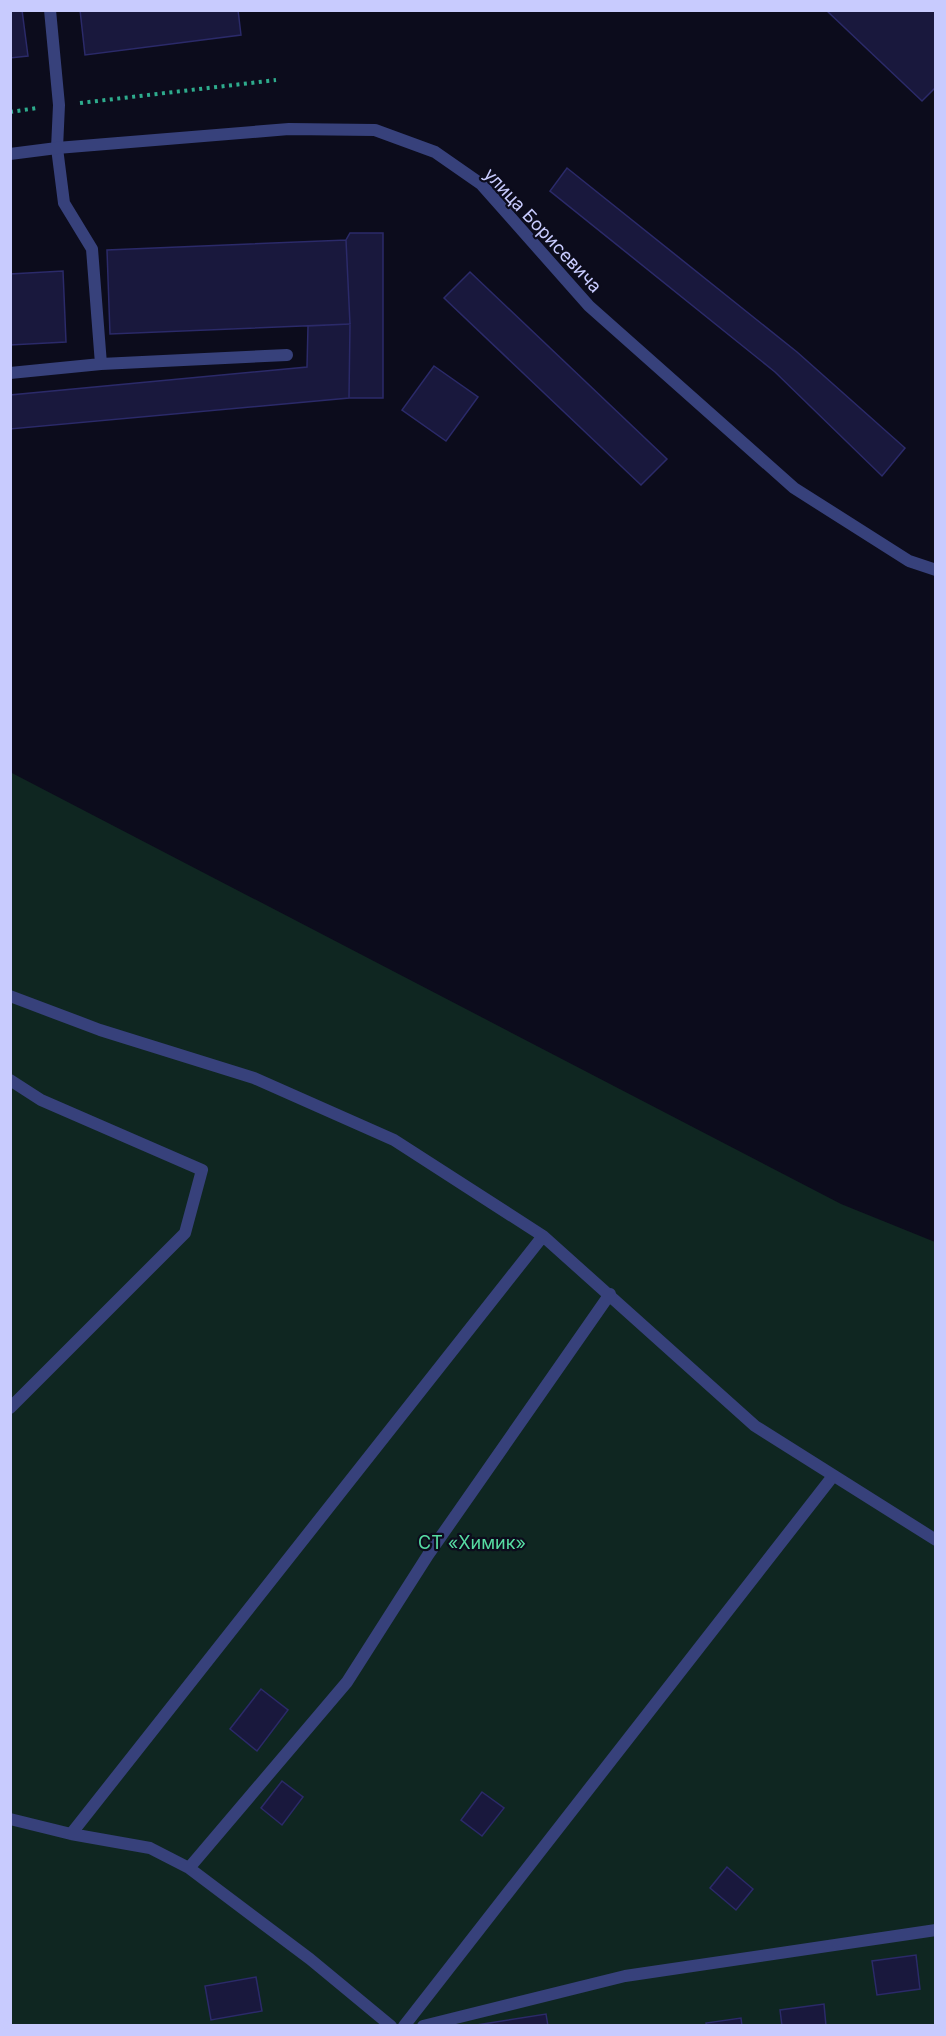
<svg xmlns="http://www.w3.org/2000/svg" width="946" height="2036" font-family="Inter,sans-serif">
<rect width="100%" height="100%" fill="#0c0c1c"/>
<!-- green -->
<path fill="#0f2621" d="M10 772 841 1204 935 1242V2025H11Z"/>
<!-- building -->
<path fill="#19183d" stroke="#2b2a69" stroke-width="1.5" d="M10 10H22L28 56 10 58Z
M80 10H238L241 35 85 55Z
M826 10H936V87L922 101Z
M567 168 797 352 905 448 882 476 775 372 550 191Z
M350 233H383V398H349L350 324 346 240Z
M346 240 350 324 110 334 107 250Z
M63 271 66 342 10 345V274Z
M470 272 667 459 641 485 444 298Z
M350 324 349 398 10 429V395L307 367 308 326Z
M434 366 478 397 446 441 402 410Z
M261 1689 288 1710 257 1751 230 1729Z
M282 1781 303 1797 282 1825 261 1808Z
M482 1792 504 1808 482 1836 461 1820Z
M727 1867 753 1889 736 1910 710 1888Z
M916 1955 920 1989 877 1995 872 1961Z
M256 1977 262 2011 211 2020 205 1986Z
M824 2004 826 2026H782L780 2010Z
M546 2014 548 2026H477V2025Z
M741 2018 742 2026H707L706 2023Z"/>
<g fill="none" stroke-linecap="round" stroke-linejoin="round">
<!-- path -->
<path stroke="#2eac8d" stroke-width="4" stroke-dasharray="3 4.5" stroke-linecap="butt" d="M80 103 276 80
M10 112 37 108"/>
<!-- service -->
<path stroke="#37417b" stroke-width="12" d="M101 364 287 355
M10 373 101 364 92 249 64 203 57 148 59 105 50 10
M10 996 100 1030 254 1078 394 1140 543 1236 755 1426 936 1540
M10 1080 41 1100 202 1170 185 1233 10 1408
M10 1819 71 1834 150 1848 189 1868 310 1959 391 2026
M71 1834 543 1236
M189 1868 347 1682 428 1555 610 1294
M404 2026 833 1476
M423 2026 625 1976 936 1930"/>
<!-- tertiary -->
<path stroke="#37417b" stroke-width="12" d="M10 154 57 148 289 129 375 130 435 152 481 184 589 306 794 488 909 561 936 570"/>
</g>
<g text-anchor="middle" dominant-baseline="central" stroke-width="4.5" stroke-linejoin="round" paint-order="stroke">
<!-- street labels -->
<g font-size="18" fill="#c8cbfe" stroke="#0c0c1c">
<text transform="translate(543 230) rotate(47)">улица Борисевича</text>
</g>
<!-- park labels -->
<g font-size="18" fill="#56dca2" stroke="#0c0c1c">
<text x="472" y="1542">СТ «Химик»</text>
</g>
</g>
<!-- border -->
<rect width="946" height="2036" fill="none" stroke="#c8cbfe" stroke-width="24"/>
</svg>
